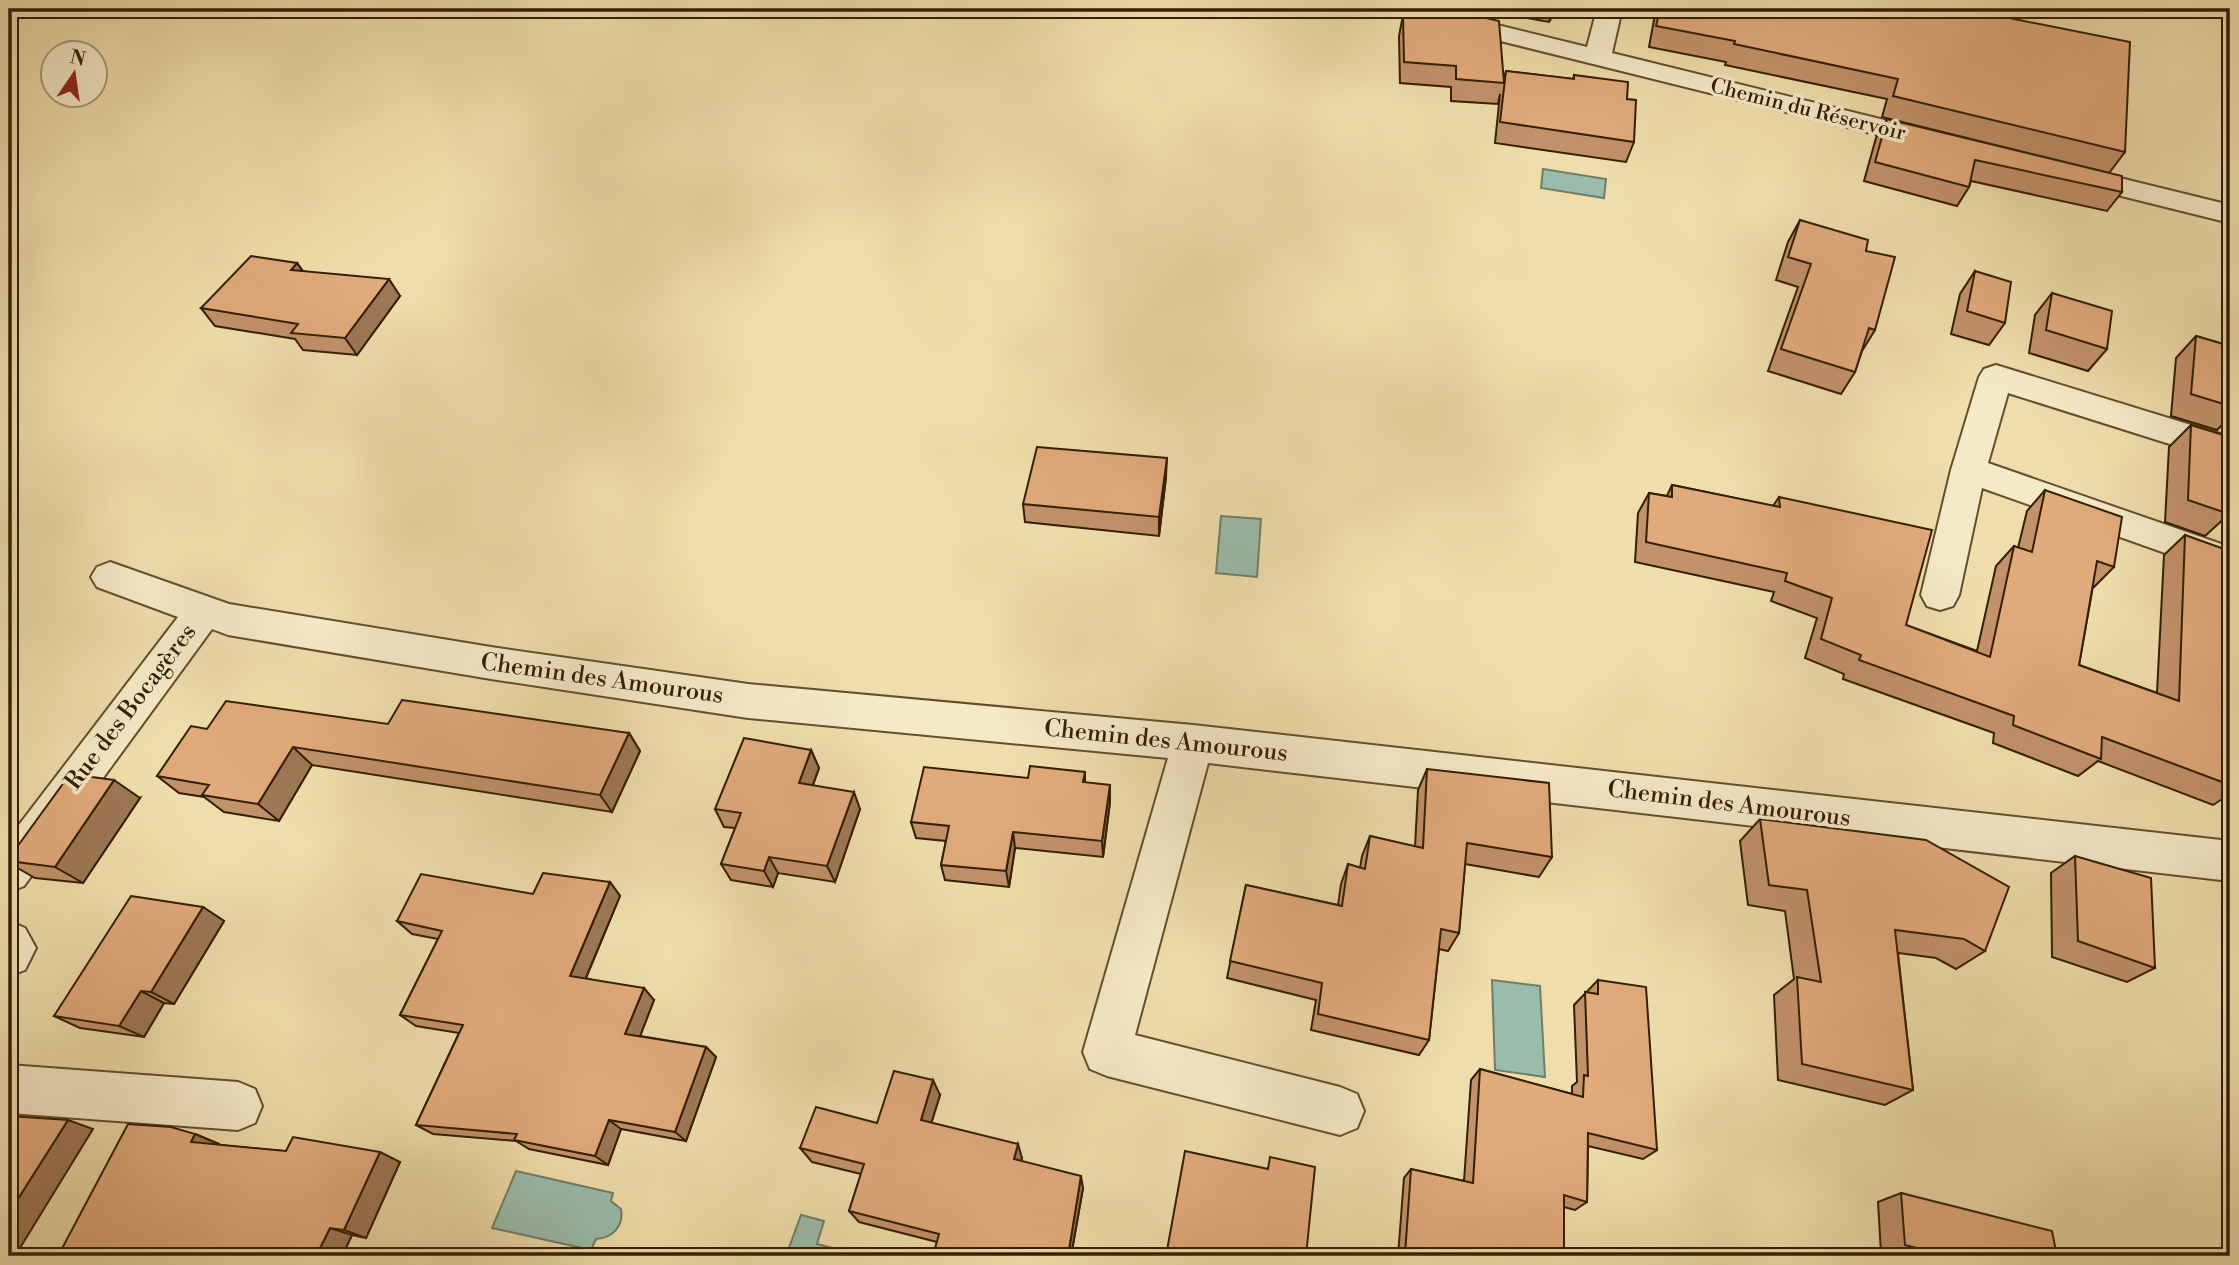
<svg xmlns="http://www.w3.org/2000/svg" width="2239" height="1265" font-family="'Libre Bodoni',serif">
<rect width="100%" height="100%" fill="#efdeab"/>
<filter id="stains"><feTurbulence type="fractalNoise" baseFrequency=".00286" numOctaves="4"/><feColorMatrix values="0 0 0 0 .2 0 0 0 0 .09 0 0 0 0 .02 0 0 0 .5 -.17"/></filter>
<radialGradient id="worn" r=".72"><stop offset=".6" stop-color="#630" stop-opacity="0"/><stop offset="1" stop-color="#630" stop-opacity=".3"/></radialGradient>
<!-- water -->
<path fill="#9abcac" stroke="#717d67" stroke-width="2" d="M1543 169 1606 179 1604 198 1541 188Z
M1221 516 1261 519 1257 577 1216 573Z
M1492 980 1540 986 1545 1077 1495 1070Z
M516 1171 613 1193 611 1201 621 1209C624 1227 612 1238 596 1239L591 1250 492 1228Z
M801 1215 824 1221 817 1244 863 1256H786Z"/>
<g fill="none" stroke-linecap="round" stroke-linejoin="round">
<!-- minor casing -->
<g stroke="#634e2b" stroke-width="4">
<path id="minor" d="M1597 9H1622L1612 53 1941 134 1945 140 1941 146 1931 148 1440 26 1436 21 1440 16 1449 13 1587 47Z
M2071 166 2230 205V223L2061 181 2057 175 2061 169Z
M1996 365 2230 437V463L2008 393 1988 463 2230 547V576L1982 488 1959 595 1953 606 1940 610 1927 606 1921 595 1951 470 1979 377 1984 369Z
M110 562 229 604 491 647 748 684 1193 725 2230 841V881L1208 763 1135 1035 1340 1087 1357 1094 1364 1111 1357 1128 1340 1135 1107 1076 1090 1069 1083 1052 1168 758 748 718 491 679 228 635 212 629 24 886 9 892V838L178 617 97 587 91 577 97 567Z
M9 921 25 928 36 948 25 970 9 976Z
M9 1065 238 1082 255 1089 262 1106 255 1123 238 1130 9 1113Z"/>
</g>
<!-- minor -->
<use href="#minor" fill="#f5eac8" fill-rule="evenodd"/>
</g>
<!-- wall -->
<path fill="#c2926a" stroke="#341e00" stroke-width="2" d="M1406 9H1556L1549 22 1495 12 1493 19 1503 81 1506 71 1573 79 1574 75 1627 99 1634 142 1626 162 1495 143 1500 94 1498 104 1451 101V87L1400 83 1399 36 1403 15Z
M1656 9H1964L2125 152 2109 173 1882 117 1887 99 1725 65 1726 62 1649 47Z
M1887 119 2122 192 2107 211 1971 181 1969 187 1957 206 1864 181 1876 138Z
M1800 220 1866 251 1875 330 1862 351 1855 372 1841 394 1768 371 1798 287 1776 280 1788 242Z
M297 263 303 271 400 296 357 355 303 350 295 339 215 326 201 308Z
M1975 271 2005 323 1989 345 1951 334 1960 294Z
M2052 293 2107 349 2088 371 2029 353 2035 315Z
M2196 336 2230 346V417L2217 430 2171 416 2176 358Z
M2191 425 2229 514 2205 536 2165 522 2169 447Z
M1166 477 1159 536 1025 522 1023 504Z
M1672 485 1773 506 1779 497 1906 625 1977 651 1996 566 2014 546 2018 548 2027 511 2045 490 2114 567 2094 587 2093 586 2079 665 2157 693 2164 555 2185 535 2224 557 2230 794 2213 805 2098 761 2078 776 1993 743 1994 733 1843 679 1844 674 1805 658 1817 618 1771 601 1774 592 1635 562 1638 513 1649 493 1667 496Z
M388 724 629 733 640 751 612 812 312 765 279 821 224 812 204 797 179 793 157 776 207 729Z
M811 750 819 768 813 785 860 809 835 882 778 873 773 887 731 880 721 864 735 828 724 827 715 809Z
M1427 769 1552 857 1539 877 1465 864 1459 933 1448 951 1439 949 1429 1040 1419 1055 1311 1030 1316 1000 1227 978 1246 885 1338 905 1341 884 1348 864 1360 868 1362 856 1370 836 1415 847 1418 790Z
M1085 772V783L1110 802 1103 857 1015 848 1009 887 945 880 941 865 946 841 916 838 911 822 1028 778Z
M140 798 83 883 35 878 9 863V858Z
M1760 819 1985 951 1956 969 1936 958 1898 953 1913 1090 1885 1105 1778 1080 1774 995 1794 979 1785 911 1748 905 1740 841Z
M2075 856 2155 968 2127 982 2052 957 2051 873Z
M610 882 620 896 586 978 654 1000 640 1036 706 1047 716 1057 686 1141 621 1129 608 1165 529 1149 516 1141 433 1134 416 1125 459 1033 416 1026 400 1015 438 939 412 934 397 921 533 894Z
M203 907 224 921 174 1004 164 1003 144 1037 80 1028 54 1016Z
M1598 980 1657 1150 1643 1159 1588 1146 1587 1202 1575 1210 1564 1207V1256H1398L1404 1178 1411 1169 1464 1181 1471 1080 1480 1069 1572 1094V1086L1577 1082 1574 1005Z
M940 1095 931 1123 1022 1158 1021 1161 1083 1188 1071 1256H933L937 1242 859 1222 849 1211 861 1174 812 1162 800 1148 877 1123Z
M195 1134 219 1144V1145L400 1162 366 1238 352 1235 342 1256Z
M1901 1193 2057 1256H1893L1881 1253 1878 1202Z"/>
<!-- shaded-wall -->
<path fill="#9e7756" stroke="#341e00" stroke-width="2" d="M1552 9H1556L1549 22Z
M297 263 309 280 291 270Z
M389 279 400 296 357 355 345 338Z
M1167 458 1166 477 1159 536V517Z
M629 733 640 751 612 812 600 795Z
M293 747 312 765 279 821 258 804Z
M811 750 819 768 807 800 799 783Z
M114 780 140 798 83 883 55 867Z
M1110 785V802L1103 857 1102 841Z
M854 792 860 809 835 882 827 866Z
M1013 832 1015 848 1009 887 1006 871Z
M769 857 778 873 773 887 764 871Z
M610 882 620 896 582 987 570 976Z
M203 907 224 921 174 1004 151 992Z
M644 988 654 1000 637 1044 625 1034Z
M141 991 164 1003 144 1037 119 1026Z
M706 1047 716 1057 686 1141 675 1132Z
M933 1080 940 1095 928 1134 921 1120Z
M68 1120 93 1129 15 1256H9V1213Z
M609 1120 621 1129 608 1165 595 1156Z
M195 1134 219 1144 216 1152 191 1142Z
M1018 1144 1022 1158 1018 1172 1014 1159Z
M380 1152 400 1162 366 1238 344 1230Z
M1081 1176 1083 1188 1071 1256H1068Z
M330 1228 352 1235 342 1256H316Z"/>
<!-- building -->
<path fill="#e1aa7b" stroke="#341e00" stroke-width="2" d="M1406 9H1449L1499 21 1504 83 1456 79V66L1404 62 1403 15Z
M1660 9H1964L2130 42 2125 152 1893 96 1898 79 1734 44 1735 41 1656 26Z
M1506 71 1574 79V75L1628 82 1627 99 1636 100 1634 142 1500 122Z
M1887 119 2122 176V192L1975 160 1969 187 1875 162Z
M1800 220 1868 240 1866 251 1895 257 1875 330 1869 328 1855 372 1781 349 1811 264 1788 257Z
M251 256 297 263 291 270 389 279 345 338 291 333 298 324 201 308Z
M1975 271 2011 282 2005 323 1967 311Z
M2052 293 2112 311 2107 349 2046 330Z
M2196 336 2230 346V406L2191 394Z
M2191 425 2230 437V501L2229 514 2188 500Z
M1037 447 1167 458 1159 517 1023 504Z
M1672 485 1780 507 1779 497 1932 530 1906 625 1990 657 2014 546 2032 552 2045 490 2122 517 2114 567 2097 561 2079 665 2179 701 2185 535 2224 549V557L2230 560V785L2102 737 2101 759 2013 725 2014 716 1859 660 1861 655 1821 639 1832 598 1785 581 1787 573 1646 542 1649 493 1672 497Z
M402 700 629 733 600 795 293 747 258 804 202 795 209 785 157 776 191 726 207 729 226 701 388 724Z
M744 738 811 750 799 783 854 792 827 866 769 857 764 871 721 864 741 813 715 809Z
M1030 766 1085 772 1083 782 1110 785 1102 841 1013 832 1006 871 941 865 949 826 911 822 924 767 1028 778Z
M1427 769 1549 783 1552 857 1467 843 1459 933 1441 929 1429 1040 1318 1014 1322 983 1230 961 1246 885 1342 906 1348 864 1365 869 1370 836 1423 848Z
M70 774 114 780 55 867 9 861V858Z
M1760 819 1926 840 2009 887 1985 951 1964 939 1895 930 1913 1090 1802 1064 1797 977 1821 982 1807 890 1769 885Z
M2075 856 2151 878 2155 968 2078 941Z
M543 873 610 882 570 976 644 988 625 1034 706 1047 675 1132 609 1120 595 1156 514 1140 517 1134 416 1125 463 1025 400 1015 442 931 397 921 421 874 533 894Z
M131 896 203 907 151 992 141 991 119 1026 54 1016Z
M1598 980 1646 987 1657 1150 1588 1133 1587 1202 1564 1195V1256H1413L1405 1255 1411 1169 1473 1183 1480 1069 1583 1097 1584 1075 1588 1076 1585 992 1598 994Z
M894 1071 933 1080 921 1120 1018 1144 1014 1159 1081 1176 1068 1256H933L939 1234 849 1211 864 1164 800 1148 816 1107 877 1123Z
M9 1116 68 1120 9 1213Z
M128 1124 171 1127 195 1134 191 1142 286 1151 293 1137 380 1152 344 1230 330 1228 316 1256H58Z
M1185 1151 1268 1169 1270 1157 1315 1167 1306 1256H1166Z
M1901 1193 2052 1231 2057 1256H1947L1905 1245Z"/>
<g text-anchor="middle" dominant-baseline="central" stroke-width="7" stroke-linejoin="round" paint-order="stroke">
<!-- far-street labels -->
<g font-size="21" fill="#341e00" stroke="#f5eac8">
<text transform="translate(1808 110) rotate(14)">Chemin du Réservoir</text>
</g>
<!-- street labels -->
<g font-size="24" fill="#341e00" stroke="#f5eac8">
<text transform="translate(602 679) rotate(8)">Chemin des Amourous</text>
<text transform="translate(131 707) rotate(-53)">Rue des Bocagères</text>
<text transform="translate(1166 741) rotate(6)">Chemin des Amourous</text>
<text transform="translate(1729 804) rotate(7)">Chemin des Amourous</text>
</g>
</g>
<!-- margin -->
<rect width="2239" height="1265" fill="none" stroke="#efdeab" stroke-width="35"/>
<rect x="10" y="10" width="2218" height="1244" fill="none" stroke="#341e00" stroke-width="3.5"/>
<rect x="18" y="18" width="2204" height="1230" fill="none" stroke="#341e00" stroke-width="2"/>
<!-- north arrow -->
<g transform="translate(74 74) rotate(13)"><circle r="33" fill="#f5eac8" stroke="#a89878" stroke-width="2"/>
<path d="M0-5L12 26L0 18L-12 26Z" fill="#8f2418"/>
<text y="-10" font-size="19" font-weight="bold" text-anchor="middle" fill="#341e00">N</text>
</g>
<rect width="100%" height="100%" filter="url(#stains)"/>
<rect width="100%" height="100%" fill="url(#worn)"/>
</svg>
